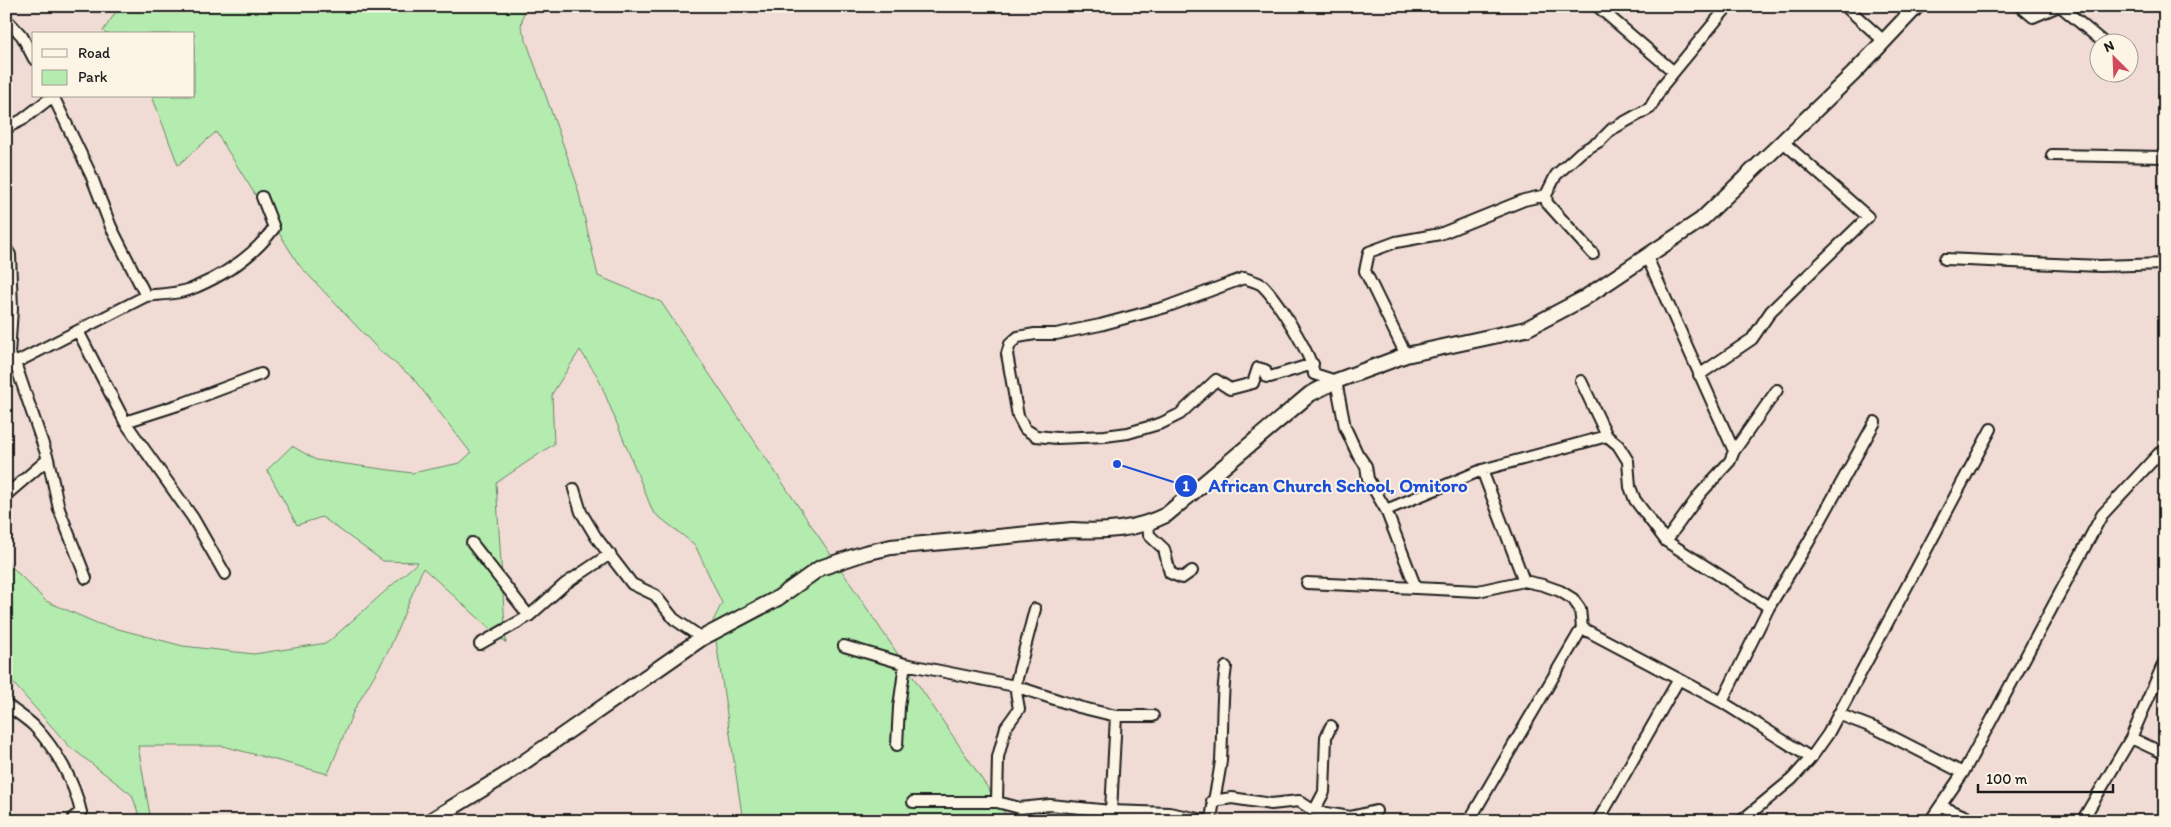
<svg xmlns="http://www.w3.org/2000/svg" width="2171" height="827" font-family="Itim,sans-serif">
<rect width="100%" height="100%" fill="#f1dcd5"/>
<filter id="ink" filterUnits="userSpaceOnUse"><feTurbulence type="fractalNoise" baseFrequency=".02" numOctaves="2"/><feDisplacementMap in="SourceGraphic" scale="10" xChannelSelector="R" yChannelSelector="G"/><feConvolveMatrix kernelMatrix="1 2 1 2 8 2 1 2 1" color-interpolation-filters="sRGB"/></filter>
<g filter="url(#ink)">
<!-- green -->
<path fill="#b4ecaf" stroke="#688466" d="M120 6H525L521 26 576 181 598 276 661 302 1010 821H743L713 621 722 603 695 545 653 512 598 377 580 350 552 394 554 444 496 483 506 643 423 568 389 650 354 710 328 774 223 746H138L151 821H141L132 795 69 746 6 675V561L46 601 99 624 183 646 254 654 327 643 418 562 383 561 322 517 297 525 267 470 292 446 316 460 412 473 460 463 471 453 413 378 379 350 299 265 216 132 178 165 152 96H194V34H106L103 31Z"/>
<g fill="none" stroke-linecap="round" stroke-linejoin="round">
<!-- street casing -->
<g stroke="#1c1c1c" stroke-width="14">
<path id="street" d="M1597 6 1674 72
M1845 6 1885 42
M2020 6 2033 17 2059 6
M2060 6 2103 42
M6 19 22 36 34 59
M6 128 22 120 53 96
M2052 155 2165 157
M6 248 10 255 12 309 9 354 15 363 48 459 59 509 86 578
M1593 254 1547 203 1546 195 1556 175 1581 152 1600 141 1612 129 1650 108 1663 85 1728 6
M1647 257 1734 451
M1945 259 2100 266 2165 264
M146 296C162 294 181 294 196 287 226 274 255 254 274 228L262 197
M78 331 125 422 193 518 225 574
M1406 355 1365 271 1369 252 1396 242 1440 234 1524 200 1546 195
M1313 364 1270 377H1267L1265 370 1258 368 1253 383 1230 389 1216 380 1180 414 1162 423 1128 433 1105 436 1057 438 1036 436 1025 429 1018 416 1007 354 1010 344 1018 337 1035 334H1056L1100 325 1166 307 1244 278C1249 280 1258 282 1262 285 1276 298 1312 355 1314 374L1336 381 1345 427 1357 453 1366 466 1368 479 1386 510 1416 588 1478 591 1524 581 1543 585 1560 591 1573 599 1580 609 1582 628 1722 702 1811 758
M6 370 15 363 146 296 111 227 91 175 53 96
M1699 375 1752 339 1771 311 1868 217 1782 141
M1581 381 1607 436 1618 445 1628 461 1630 487 1635 500 1666 541 1769 607
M125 422 184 403 261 374
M1482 470 1524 581
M574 489 581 512 596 537 632 584 655 595 674 619 702 638
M6 495 48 459
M1386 510 1482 470 1607 436
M1148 524 1149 535 1164 549 1170 573 1182 578 1192 571
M1666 541 1700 494 1730 461 1734 451 1777 390
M472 543 529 616
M1307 583 1416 588
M480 644 529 616 565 584 610 554
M844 646 905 664 1015 686 1079 707 1116 716H1153
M1722 702 1769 607 1808 543 1875 422
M6 704C15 712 26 718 34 726 56 749 74 781 81 812L74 817 75 821
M1838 714 1877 729 1963 773
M2131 738 2165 754
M897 745 899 707 905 664
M1212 801 1232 798 1271 804 1299 801 1314 811 1350 817 1376 811
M913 802H997L1020 808 1050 805 1111 811 1169 813 1209 821
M997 802 998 757 1006 727 1019 709 1015 686 1035 609
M1941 806 1976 821
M1111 811 1116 716
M1314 811 1324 792 1326 737 1331 726
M1211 821C1213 800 1219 780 1221 760 1223 729 1221 698 1226 667
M1469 821 1582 628
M1598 821 1679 679
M1741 821 1792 779 1811 758 1828 734 1991 429
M1930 821 1963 773 2102 515 2165 447
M2082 821 2131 738 2165 660"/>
</g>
<!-- secondary casing -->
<g stroke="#1c1c1c" stroke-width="18">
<path id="secondary" d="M430 821 504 776 702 638 778 598 820 568 865 553 891 547 1072 530C1105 532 1136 530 1166 515L1310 394 1336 381 1406 355 1526 329 1583 299 1701 220 1853 74 1917 6"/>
</g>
<!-- street -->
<use href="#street" stroke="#fcf5e5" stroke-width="10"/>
<!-- secondary -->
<use href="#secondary" stroke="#fcf5e5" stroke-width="14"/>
</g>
</g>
<!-- callouts -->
<path fill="none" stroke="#1d4ed8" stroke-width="2" d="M1117 464L1186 486"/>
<g fill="#1d4ed8" stroke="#fcf5e5" stroke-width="2">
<circle cx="1117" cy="464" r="5"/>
<circle cx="1186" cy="486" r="12"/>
</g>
<g font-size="15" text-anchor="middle" font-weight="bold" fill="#fff">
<text x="1186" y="491">1</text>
</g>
<g font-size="19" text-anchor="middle" font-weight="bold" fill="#1d4ed8" stroke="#fcf5e5" stroke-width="4" stroke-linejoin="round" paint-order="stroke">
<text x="1338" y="492">African Church School, Omitoro</text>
</g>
<!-- margin -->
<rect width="2171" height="827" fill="none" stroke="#fcf5e5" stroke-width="25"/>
<rect x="12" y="12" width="2146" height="802" fill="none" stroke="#1c1c1c" stroke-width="2" filter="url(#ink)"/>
<!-- legend -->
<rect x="32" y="32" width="162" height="65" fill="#fcf5e5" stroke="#a29e95"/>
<rect x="42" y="49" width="25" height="8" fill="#fcf5e5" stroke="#a29e95"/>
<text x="78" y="58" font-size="15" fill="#1c1c1c">Road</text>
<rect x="42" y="70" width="25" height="15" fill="#b4ecaf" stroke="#a29e95"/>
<text x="78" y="82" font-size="15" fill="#1c1c1c">Park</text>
<!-- north arrow -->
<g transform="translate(2114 58) rotate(336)"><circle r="24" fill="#fcf5e5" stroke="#a29e95"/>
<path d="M0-4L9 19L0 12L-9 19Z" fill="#d1495b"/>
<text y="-8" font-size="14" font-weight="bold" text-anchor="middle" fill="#1c1c1c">N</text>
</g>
<!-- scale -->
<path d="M1978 784v8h135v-8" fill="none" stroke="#1c1c1c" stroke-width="2.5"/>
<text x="1986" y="784" font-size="15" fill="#1c1c1c" stroke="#fcf5e5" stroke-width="4" paint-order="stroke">100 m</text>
</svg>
